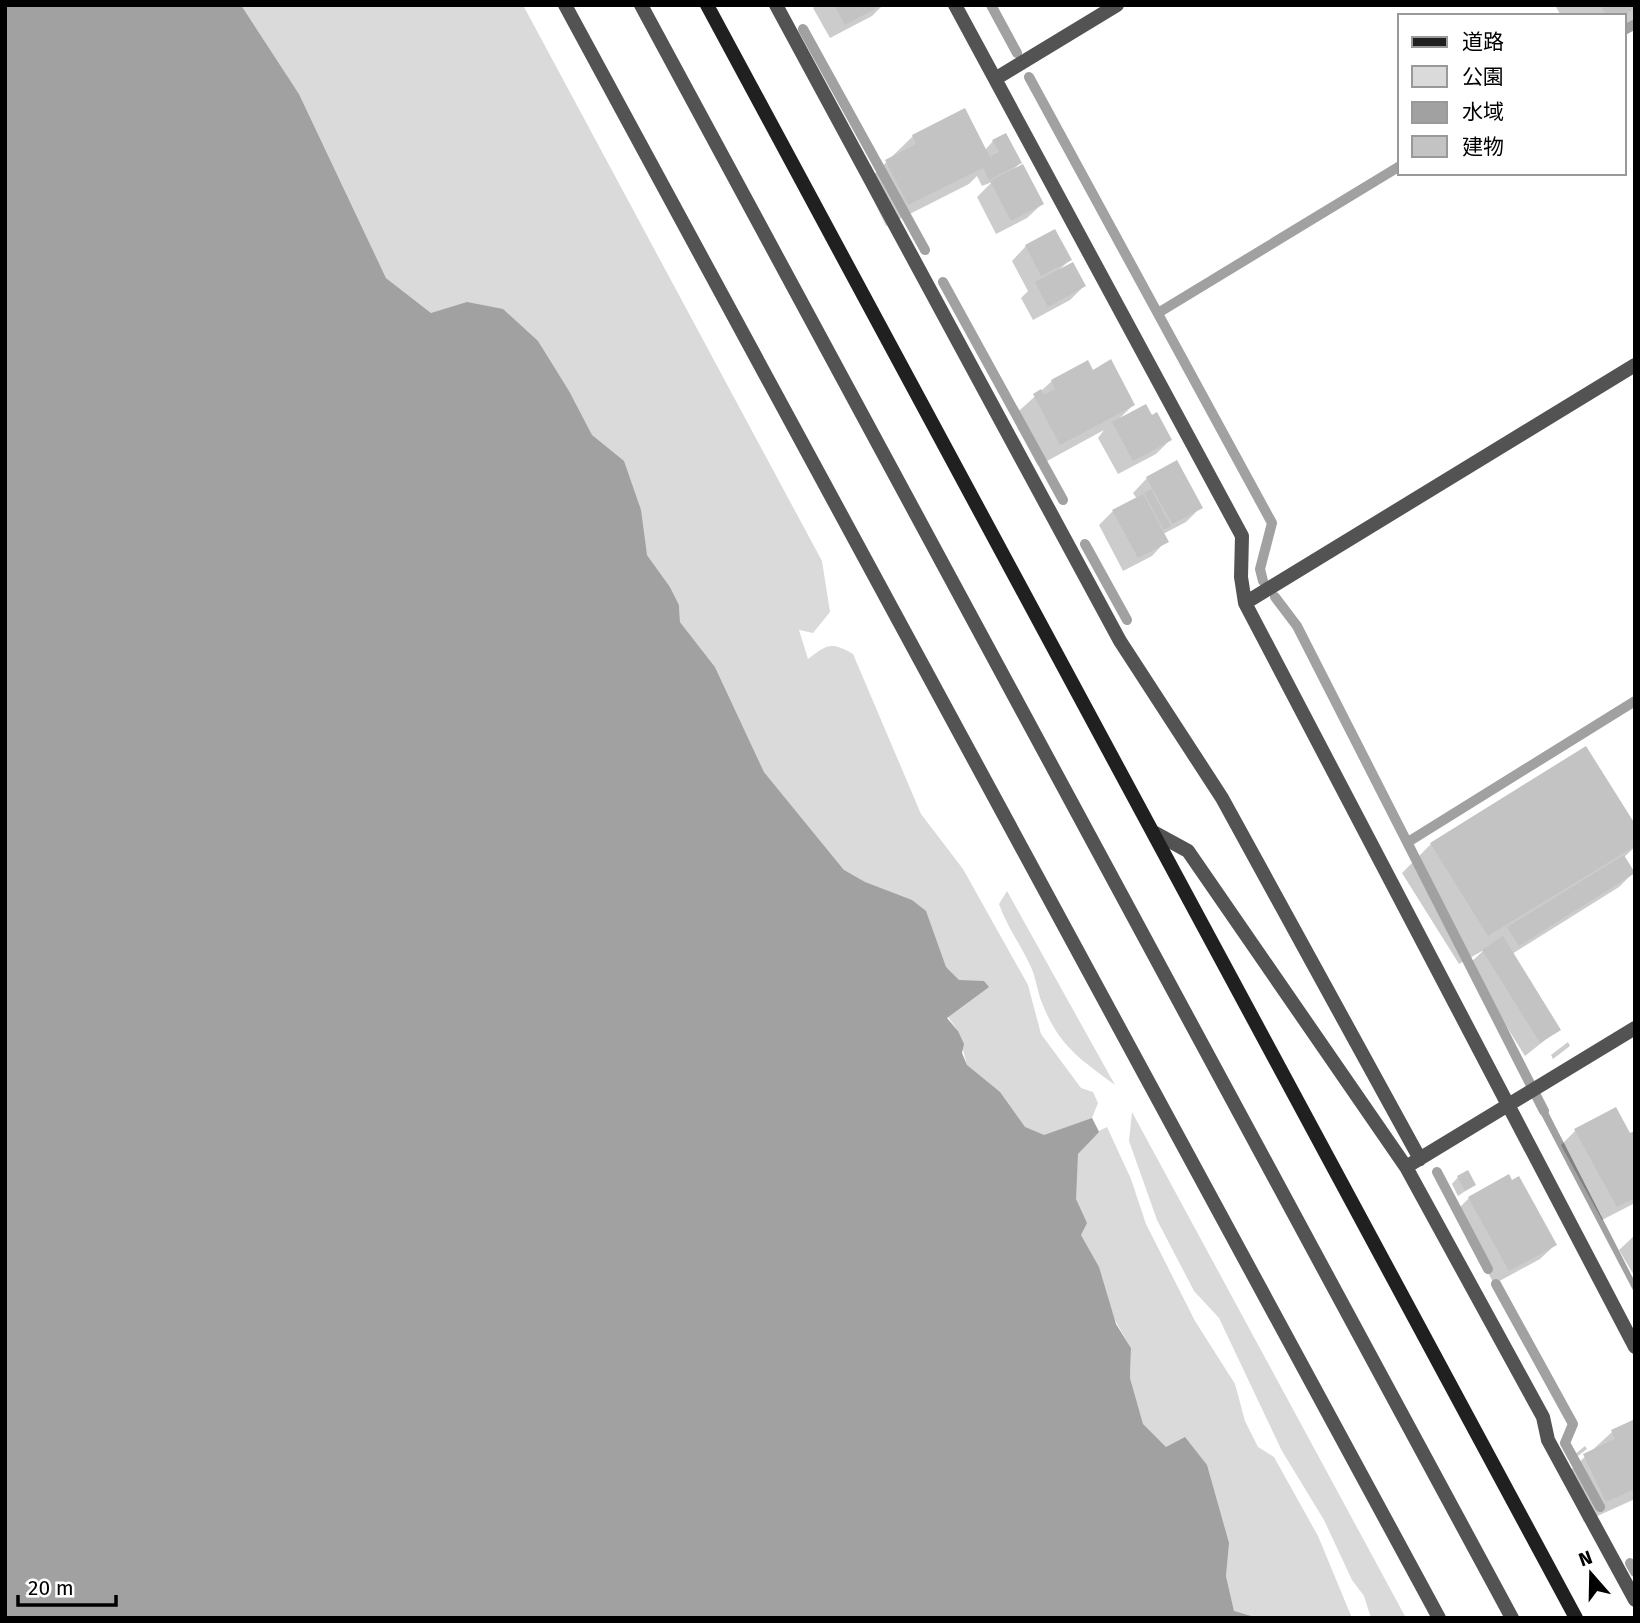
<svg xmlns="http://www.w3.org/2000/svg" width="1640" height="1623" font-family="'Fira Sans','Noto Sans JP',sans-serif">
<rect width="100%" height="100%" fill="#fff"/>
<!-- green -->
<path fill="#dadada" d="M241 5H523L822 561 830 612 813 633 799 630 808 659C827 645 830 641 853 654L921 814 963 869 1028 985 1041 1034 1081 1088 1093 1092 1098 1103 1092 1118 1099 1131 1107 1127 1131 1179 1146 1224 1195 1321 1235 1384 1245 1421 1258 1447 1274 1457 1318 1536 1352 1618H1258L1234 1612 1226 1576 1228 1543 1166 1447 1143 1425 1130 1378 1131 1348 967 1065 958 1031 844 870 764 772 715 667 680 622 679 605 670 587 647 555 431 313 386 278 299 94Z
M1007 891 1115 1085C1080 1059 1059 1046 1042 1003 1037 991 1036 978 1031 967 1021 945 1007 927 999 904Z
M1132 1112 1406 1618H1371L1364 1596 1352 1580 1324 1520 1282 1451 1219 1318 1194 1291 1157 1220 1129 1141Z"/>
<!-- water -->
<path fill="#a1a1a1" d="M5 5H241L299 94 386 278 431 313 467 302 503 309 538 341 569 391 592 435 624 461 641 510 647 555 670 587 679 605 680 622 715 667 764 772 844 870 865 882 912 900 926 911 946 967 959 980 984 981 989 987 947 1018 958 1031 964 1044 962 1053 967 1065 1000 1092 1025 1127 1044 1135 1092 1118 1099 1132 1078 1154 1076 1199 1087 1223 1081 1235 1099 1267 1116 1324 1131 1348 1130 1378 1143 1424 1166 1447 1185 1437 1207 1465 1229 1543 1226 1576 1234 1611 1258 1618H5Z
M1542 1100 1635 1282V1294L1535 1103Z"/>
<!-- shadow -->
<path fill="#0003" d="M816 5H883L872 16 830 38 813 8Z
M1555 5H1635V18L1624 24V16H1561Z
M913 136 985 150 993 141 1020 163 1012 171 1042 204 1027 218 996 234 977 197 992 182 982 186 977 176 969 184 886 226 865 183Z
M1026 246 1070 260 1060 269 1084 286 1070 300 1033 320 1021 298 1028 291 1012 261Z
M1092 372 1133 405 1119 419 1151 417 1170 440 1156 454 1118 474 1098 438 1104 430 1038 466 1012 417 1052 381Z
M1147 478 1201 507 1186 522 1163 534 1166 541 1152 556 1123 571 1099 525 1113 511 1137 499 1133 493Z
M1635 828V847L1623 858 1633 873 1619 887 1512 954 1559 1029 1525 1056 1468 965 1484 950 1459 964 1402 873 1431 844Z
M1568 1042 1570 1046 1553 1059 1551 1055Z
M1576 1130 1629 1135 1635 1133V1203L1602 1220 1561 1145Z
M1458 1177 1474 1185 1458 1196 1452 1184Z
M1469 1198 1555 1245 1540 1259 1494 1284 1455 1212Z
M1635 1235V1277L1619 1250Z
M1635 1421V1499L1584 1522 1563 1477 1612 1432Z
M1585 1446 1587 1449 1575 1458 1574 1455Z"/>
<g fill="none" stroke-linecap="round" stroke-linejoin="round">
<!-- stream -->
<path stroke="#a1a1a1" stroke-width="10" d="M991 5 1017 53
M803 29 925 250
M1624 30 1635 24
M1029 77 1272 523 1260 569 1263 581
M943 282 1063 500
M1158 313 1400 166
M1085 544 1127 620
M1275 597 1297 626 1544 1111
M1408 842 1635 701
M1437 1172 1488 1269
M1496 1284 1573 1424 1565 1443 1600 1507
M1630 1563 1635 1572"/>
</g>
<!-- building -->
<path fill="#c3c3c3" d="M834 5H882L845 25Z
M1600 5H1635V8L1622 16H1607Z
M965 108 993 163 991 156 999 152 992 140 1006 133 1022 163 989 180 983 168 908 205 885 160 916 144 912 135Z
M1023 164 1044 204 1011 221 990 181Z
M1055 229 1072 260 1041 276 1025 245Z
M1073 262 1086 286 1048 307 1035 282Z
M1111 359 1135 405 1060 445 1033 394 1041 389 1044 395 1055 389 1051 380 1088 360 1093 370Z
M1146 404 1152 415 1157 412 1172 440 1133 461 1112 422Z
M1177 460 1203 508 1172 524 1146 477Z
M1151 489 1171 526 1164 530 1144 493Z
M1143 494 1169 542 1138 558 1112 510Z
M1586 746 1635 824V846L1488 936 1430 843Z
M1624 855 1635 873 1519 946 1507 927Z
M1503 936 1561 1030 1540 1043 1482 950Z
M1616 1107 1630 1133 1635 1131V1198L1617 1207 1574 1129Z
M1468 1170 1476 1185 1465 1191 1457 1176Z
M1509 1174 1512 1180 1519 1176 1557 1245 1509 1271 1468 1197Z
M1635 1419V1489L1606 1502 1583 1454 1615 1439 1611 1430Z"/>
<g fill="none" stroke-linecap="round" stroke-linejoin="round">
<!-- lane -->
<path stroke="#535353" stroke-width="14" d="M565 5 1439 1618
M641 5 1512 1618"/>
<!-- street -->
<path stroke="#535353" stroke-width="14" d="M776 5 1120 641 1222 798 1420 1159
M955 5 1242 536 1241 577 1245 603 1635 1347
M995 79 1117 5
M1245 603 1635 365
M1155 833 1188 851 1406 1167 1635 1028
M1406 1167 1543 1417 1548 1440 1635 1600"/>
<!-- secondary -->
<path stroke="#202020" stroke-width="14" d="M707 5 1576 1618"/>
</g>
<!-- border -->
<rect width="1640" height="1623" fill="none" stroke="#000000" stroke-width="14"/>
<!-- legend -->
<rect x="1398" y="14" width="228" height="161" fill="#ffffff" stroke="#999999" stroke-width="2"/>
<rect x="1412" y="37" width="35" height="10" fill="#202020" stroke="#999999" stroke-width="2"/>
<text x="1462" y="49" font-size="21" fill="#000000">道路</text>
<rect x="1412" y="66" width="35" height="21" fill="#dadada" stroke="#999999" stroke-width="2"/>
<text x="1462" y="84" font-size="21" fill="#000000">公園</text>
<rect x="1412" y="102" width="35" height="21" fill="#a1a1a1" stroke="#999999" stroke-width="2"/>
<text x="1462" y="119" font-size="21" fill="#000000">水域</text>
<rect x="1412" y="136" width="35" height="21" fill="#c3c3c3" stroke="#999999" stroke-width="2"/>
<text x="1462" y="154" font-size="21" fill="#000000">建物</text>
<!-- north arrow -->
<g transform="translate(1591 1574) rotate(340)" stroke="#ffffff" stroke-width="5" paint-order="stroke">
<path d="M0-5L12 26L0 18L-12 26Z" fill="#000000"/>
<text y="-10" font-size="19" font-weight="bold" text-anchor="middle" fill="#000000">N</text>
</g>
<!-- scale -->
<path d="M18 1595v10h98v-10" fill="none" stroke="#000000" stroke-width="3.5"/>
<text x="28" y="1595" font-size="21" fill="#000000" stroke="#ffffff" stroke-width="5" paint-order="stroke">20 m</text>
</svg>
